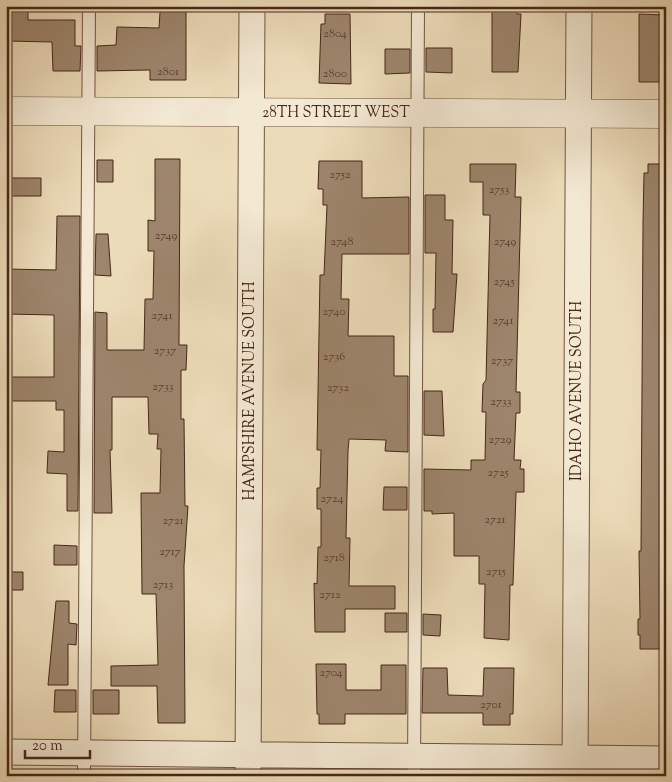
<svg xmlns="http://www.w3.org/2000/svg" width="672" height="782" font-family="'Sorts Mill Goudy',serif">
<rect width="100%" height="100%" fill="#ecdbb9"/>
<filter id="stains"><feTurbulence type="fractalNoise" baseFrequency=".004" numOctaves="4"/><feColorMatrix values="0 0 0 0 .2 0 0 0 0 .09 0 0 0 0 .02 0 0 0 .5 -.17"/></filter>
<radialGradient id="worn" r=".72"><stop offset=".6" stop-color="#630" stop-opacity="0"/><stop offset="1" stop-color="#630" stop-opacity=".3"/></radialGradient>
<!-- building -->
<path fill="#9d856c" stroke="#472719" d="M492 6H517V14H521L518 72H492Z
M6 9 28 10V20H75V46H81L80 71H53L52 42 6 41Z
M160 12H186V80H150V70L97 71V46L116 45 117 27 159 28Z
M325 14H350L351 84 319 83 321 24H325Z
M639 14 665 15V82H639Z
M426 48H452V73L426 72Z
M385 49H410V73L385 74Z
M155 159H180L179 345H187L186 370H181V419H184L185 506H188L184 566 185 723H158L157 686H111V666L158 665 156 594H142L141 493H160L161 449H157L158 434H149L148 397H112V450H110L112 513H94L95 312 107 313V350H144L145 299H153L154 251H148V220L155 221Z
M97 160H113V182H97Z
M319 161H362V198L409 197V254H342L341 299H349L348 336H394V376H408V452L385 451 386 440 349 439 348 451 346 538H350L349 586H395V609H345V632H315L314 583 317 584 318 547H321V509H317V488H320L321 450H317L320 275H324L327 205H323V189H318Z
M470 164H516L515 197H521L516 392H520V413H516L514 460H521L520 469H524V492H516L513 585H510L509 640 484 638 485 584H479V556H454V513L432 514V511H424V469L471 470V460H485L486 412H482L483 384 486 380 490 215H483V182H470Z
M648 164H666V649H640V635H638V619H640L639 551H641L643 223 644 173H648Z
M6 178H41V196H6Z
M425 195H445V220H453L452 274H457L453 332H433V309H435L436 253H425Z
M57 216H80L78 511H67V474L47 473 48 451 64 452V410H56V401H6V377H54V315L6 314V269L56 270Z
M96 234H108L111 276 95 275Z
M424 391H442L444 436 424 435Z
M384 487H407V510H383Z
M54 545 77 546V565H54Z
M6 572H23V590H6Z
M56 601H69V623L77 624 76 645 68 644V685H48Z
M385 613H407V632H385Z
M423 614 441 615 440 636 423 635Z
M316 664H346V690H381V665H406V714H345V724H319V714H317Z
M423 668H447L448 695 483 696 484 668H514L513 714H510V725H483V713H422Z
M55 690H76V712H54Z
M93 690H119V714H93Z"/>
<g fill="none" stroke-linecap="round" stroke-linejoin="round">
<!-- service casing -->
<g stroke="#705441" stroke-width="14">
<path id="service" d="M84 776 89 6
M414 776 418 6"/>
</g>
<!-- minor casing -->
<g stroke="#705441" stroke-width="27">
<path id="minor" d="M6 752 666 759
M248 776 252 6
M575 776 579 6"/>
</g>
<!-- tertiary casing -->
<g stroke="#705441" stroke-width="29">
<path id="tertiary" d="M6 111 666 114"/>
</g>
<!-- service -->
<use href="#service" stroke="#f3e8d2" stroke-width="12"/>
<!-- minor -->
<use href="#minor" stroke="#f3e8d2" stroke-width="25"/>
<!-- tertiary -->
<use href="#tertiary" stroke="#f3e8d2" stroke-width="28"/>
</g>
<g text-anchor="middle" dominant-baseline="central" stroke-width="4.5" stroke-linejoin="round" paint-order="stroke">
<!-- number labels -->
<g font-size="12" fill="#5c3e2e">
<text x="335" y="34">2804</text>
<text x="168" y="72">2801</text>
<text x="335" y="74">2800</text>
<text x="340" y="175">2752</text>
<text x="499" y="190">2753</text>
<text x="166" y="236">2749</text>
<text x="342" y="242">2748</text>
<text x="505" y="242">2749</text>
<text x="504" y="282">2745</text>
<text x="334" y="312">2740</text>
<text x="162" y="316">2741</text>
<text x="503" y="321">2741</text>
<text x="165" y="351">2737</text>
<text x="334" y="357">2736</text>
<text x="502" y="361">2737</text>
<text x="163" y="387">2733</text>
<text x="338" y="388">2732</text>
<text x="501" y="402">2733</text>
<text x="500" y="440">2729</text>
<text x="498" y="473">2725</text>
<text x="332" y="499">2724</text>
<text x="495" y="520">2721</text>
<text x="173" y="521">2721</text>
<text x="170" y="552">2717</text>
<text x="334" y="558">2718</text>
<text x="496" y="572">2715</text>
<text x="163" y="585">2713</text>
<text x="330" y="595">2712</text>
<text x="331" y="673">2704</text>
<text x="491" y="705">2701</text>
</g>
<!-- street labels -->
<g font-size="15" fill="#472719" stroke="#f3e8d2">
<text x="336" y="113">28TH STREET WEST</text>
<text transform="translate(250 391) rotate(-90)">HAMPSHIRE AVENUE SOUTH</text>
<text transform="translate(577 391) rotate(-90)">IDAHO AVENUE SOUTH</text>
</g>
</g>
<!-- margin -->
<rect width="672" height="782" fill="none" stroke="#ecdbb9" stroke-width="25"/>
<rect x="8" y="8" width="657" height="767" fill="none" stroke="#472719" stroke-width="2.5"/>
<rect x="12" y="12" width="647" height="757" fill="none" stroke="#472719"/>
<!-- scale -->
<path d="M25 750v8h65v-8" fill="none" stroke="#472719" stroke-width="2.5"/>
<text x="32" y="750" font-size="15" fill="#472719" stroke="#f3e8d2" stroke-width="4" paint-order="stroke">20 m</text>
<rect width="100%" height="100%" filter="url(#stains)"/>
<rect width="100%" height="100%" fill="url(#worn)"/>
</svg>
